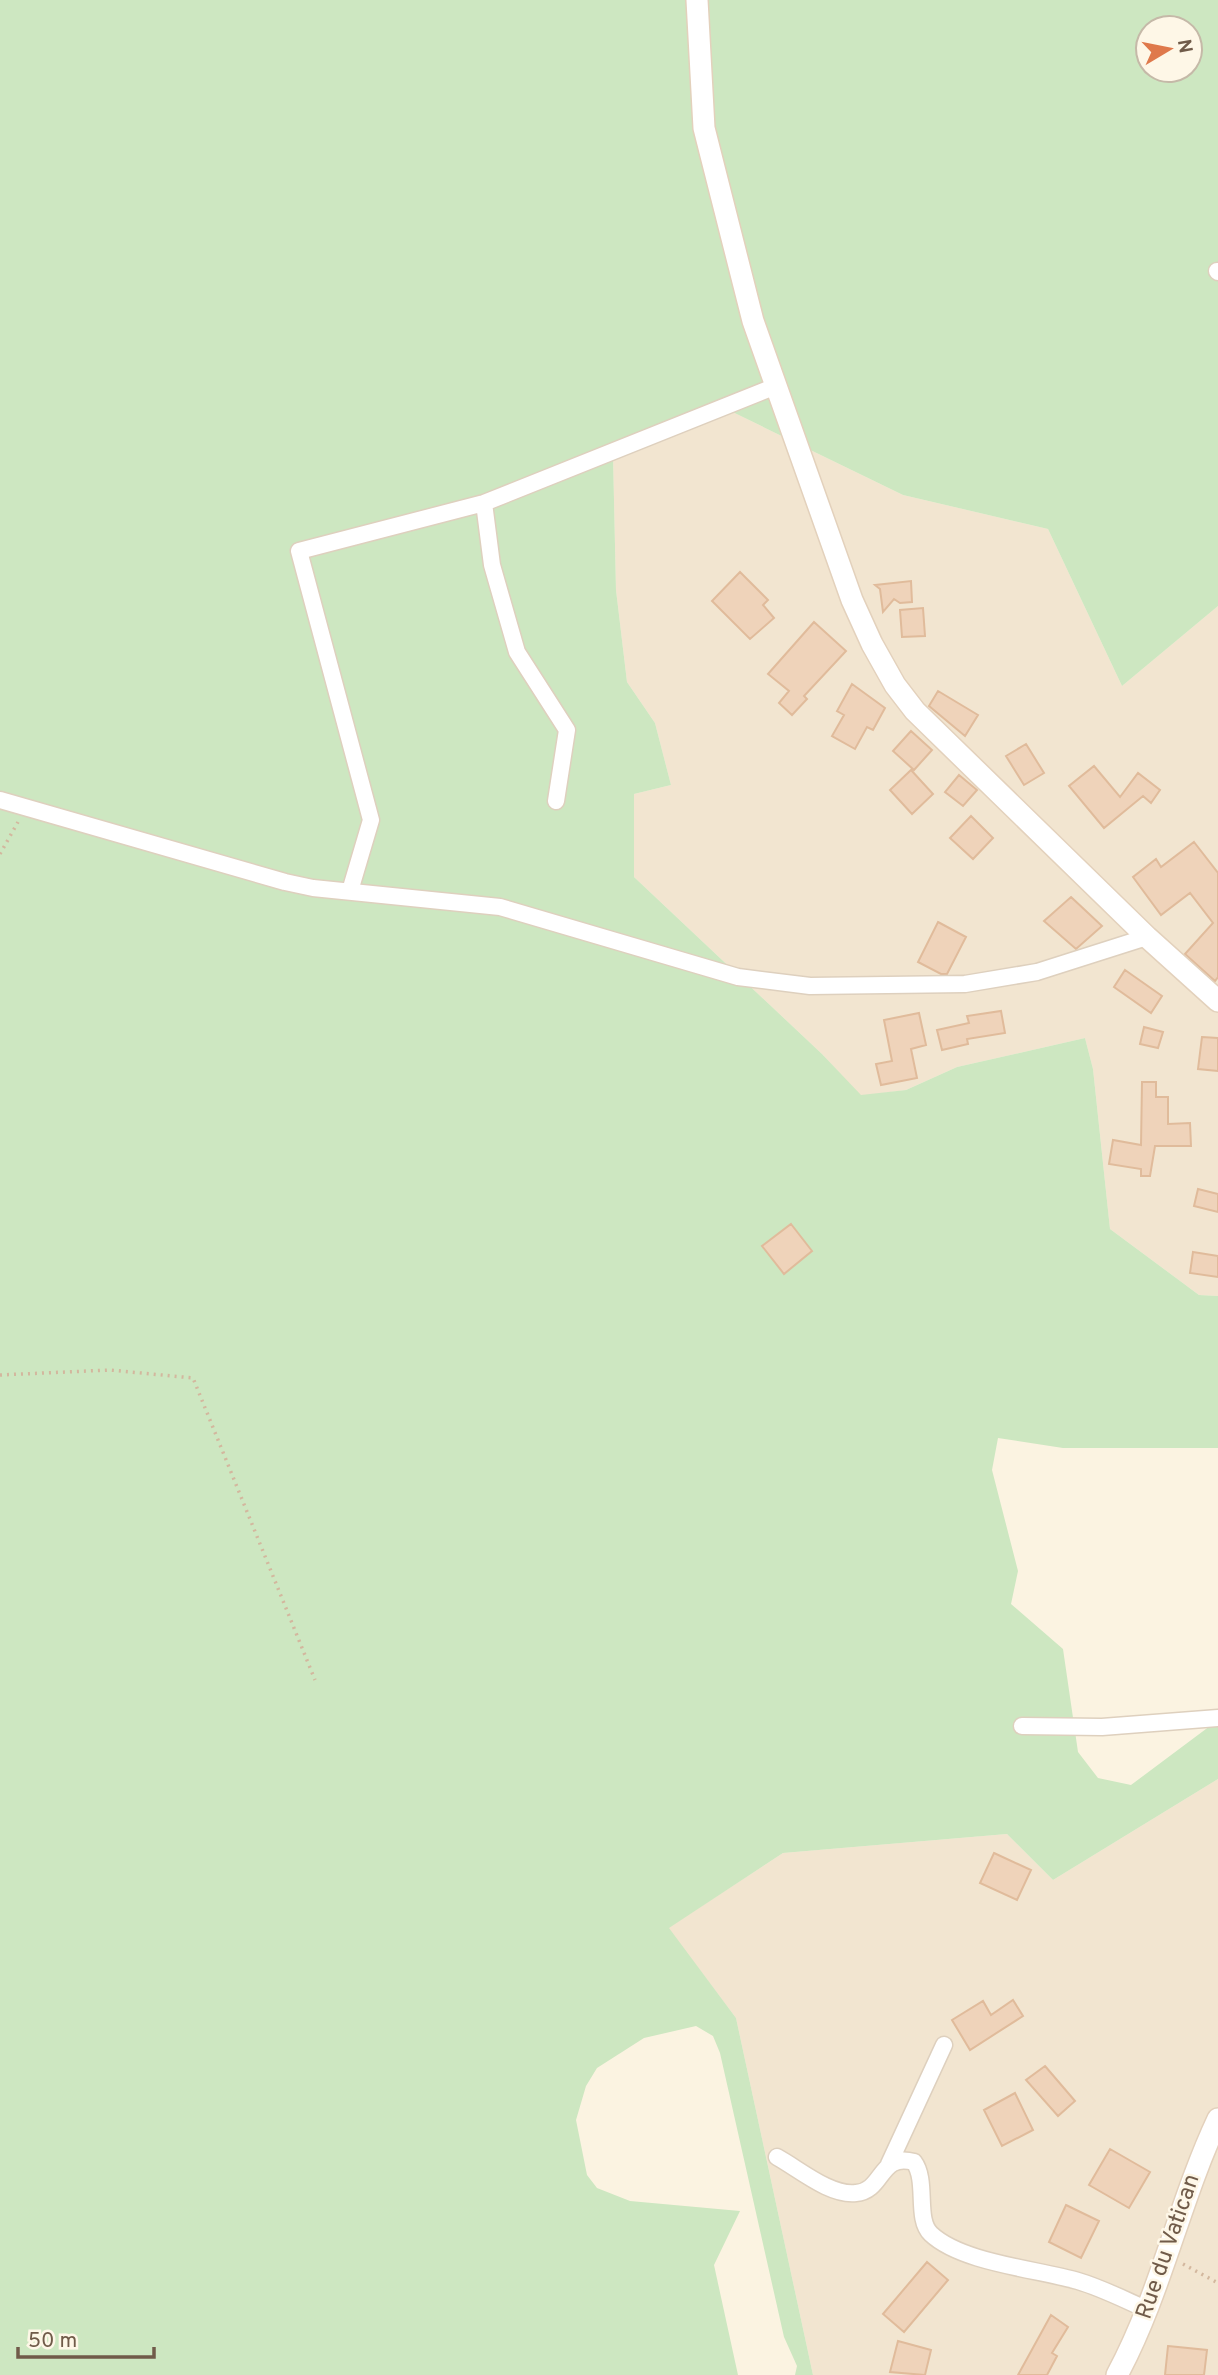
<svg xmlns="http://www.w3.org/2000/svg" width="1218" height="2375" font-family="Overpass,sans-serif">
<rect width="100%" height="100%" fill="#fbf3e1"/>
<!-- residential -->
<path fill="#f2e5d0" d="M716 404 903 495 1048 529 1122 686 1218 606V1296L1199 1295 1110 1229 1093 1069 1085 1038 957 1067 906 1090 861 1096 822 1054 634 877V794L671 785 655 723 627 682 616 590 613 454Z
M1218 1779V2375H813L736 2018 668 1928 783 1853 1007 1834 1053 1880Z"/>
<!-- green -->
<path fill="#cde7c1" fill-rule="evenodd" d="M0 0H1218V606L1122 686 1048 529 903 495 716 404 613 455 616 590 627 682 655 723 671 785 634 794V877L822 1054 861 1095 906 1090 957 1067 1085 1038 1093 1069 1110 1229 1199 1295 1218 1296V1448H1063L998 1438 992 1470 1018 1571 1011 1604 1063 1649 1078 1752 1098 1778 1131 1785 1218 1720V1779L1053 1880 1007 1834 783 1853 669 1928 736 2018 813 2375H795L797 2366 784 2337 720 2053 713 2036 696 2026 644 2038 597 2068 586 2086 576 2120 587 2175 597 2188 630 2201 740 2211 714 2265 738 2375H0ZM1148 28H1190V70H1148Z"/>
<!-- building -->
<path fill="#efd3ba" stroke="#e0bb9b" stroke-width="2" d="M740 572 768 600 763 605 774 618 750 639 712 601Z
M911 581 912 602 900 603 894 599 883 612 880 589 875 585Z
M923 608 925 636 902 637 900 610Z
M814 622 846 651 804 696 807 699 792 715 779 703 789 691 768 674Z
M852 684 885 708 873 730 867 727 855 749 832 736 844 715 837 711Z
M938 691 978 715 965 736 929 706Z
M911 731 932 750 914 770 893 751Z
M1026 744 1044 773 1024 785 1006 756Z
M1094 766 1120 797 1138 773 1160 790 1151 803 1143 796 1104 828 1069 786Z
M911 770 933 794 912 814 890 790Z
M959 775 977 790 963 806 945 792Z
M971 816 993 838 973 859 950 838Z
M1194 842 1218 873V977L1215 981 1185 954 1213 923 1190 893 1161 915 1133 877 1156 859 1161 867Z
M1071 897 1102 926 1076 949 1044 921Z
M938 922 966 937 947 974H941L918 962Z
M1125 970 1162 996 1151 1013 1114 987Z
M1001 1011 1005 1033 967 1039 968 1044 942 1050 937 1030 969 1023 967 1016Z
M919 1013 926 1045 911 1049 917 1078 881 1085 876 1064 892 1061 884 1020Z
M1144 1027 1163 1032 1158 1048 1140 1044Z
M1202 1037 1218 1038V1071L1198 1069Z
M1142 1082H1156V1097H1168V1124L1190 1123 1191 1146H1155L1150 1176H1141V1169L1109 1164 1113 1140 1141 1145Z
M1198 1189 1218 1194V1212L1194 1206Z
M791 1224 812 1251 784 1274 762 1246Z
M1193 1252 1218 1256V1277L1190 1273Z
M994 1853 1031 1870 1017 1900 980 1883Z
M1013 2000 1023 2016 970 2050 952 2020 983 2001 991 2015Z
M1045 2066 1075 2101 1058 2116 1026 2080Z
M1015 2093 1033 2130 1002 2146 984 2110Z
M1110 2149 1150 2172 1129 2208 1089 2185Z
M1066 2205 1099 2221 1081 2258 1049 2242Z
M927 2262 948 2280 904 2332 883 2314Z
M1051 2315 1068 2327 1052 2353 1057 2356 1047 2375H1018Z
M898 2341 931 2350 925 2375 890 2372Z
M1168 2346 1207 2350 1204 2375H1165Z"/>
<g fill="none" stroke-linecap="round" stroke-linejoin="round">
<!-- street casing -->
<g stroke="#ded0be" stroke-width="19">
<path id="street" d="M1217 271 1218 272
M484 503 492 565 517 652 567 730 556 801
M0 800 285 882 313 888 500 907 738 977 810 986 965 984 1037 972 1147 937
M350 891 371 820 299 551 484 503 776 386
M1022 1726 1102 1727 1218 1718
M777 2157C799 2169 830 2196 856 2193 884 2191 879 2152 914 2162 928 2181 915 2219 931 2234 962 2263 1037 2269 1078 2281 1102 2288 1125 2300 1148 2310
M889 2164 944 2045"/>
</g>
<!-- secondary casing -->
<g stroke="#e3d1bc" stroke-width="24">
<path id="secondary" d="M697 0 704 128 753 321 852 600 872 644 895 685 915 711 1147 937 1218 1001
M1117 2375C1161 2293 1179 2202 1218 2119"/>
</g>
<!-- path -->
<path stroke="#d3b79e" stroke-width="3.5" stroke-dasharray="2 5" stroke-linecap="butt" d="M0 854 18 822
M0 1375 110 1370 193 1378 315 1680
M1183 2264 1218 2283"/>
<!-- street -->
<use href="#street" stroke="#fff" stroke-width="16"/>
<!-- secondary -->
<use href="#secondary" stroke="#fff" stroke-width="21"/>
</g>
<g text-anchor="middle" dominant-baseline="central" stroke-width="5" stroke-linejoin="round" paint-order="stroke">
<!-- street labels -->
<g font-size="23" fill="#705b49" stroke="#fef7e7">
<text transform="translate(1169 2247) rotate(-71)">Rue du Vatican</text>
</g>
</g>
<!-- north arrow -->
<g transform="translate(1169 49) rotate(80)"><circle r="33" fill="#fef7e7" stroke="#c5b9a8" stroke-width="2"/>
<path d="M0-5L12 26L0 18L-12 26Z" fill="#df794b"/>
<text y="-10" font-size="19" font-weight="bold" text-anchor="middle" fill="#705b49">N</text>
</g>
<!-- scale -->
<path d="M18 2347v10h136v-10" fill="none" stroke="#705b49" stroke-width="3.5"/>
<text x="28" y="2347" font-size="21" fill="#705b49" stroke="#fef7e7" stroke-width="5" paint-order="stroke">50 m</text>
</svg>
